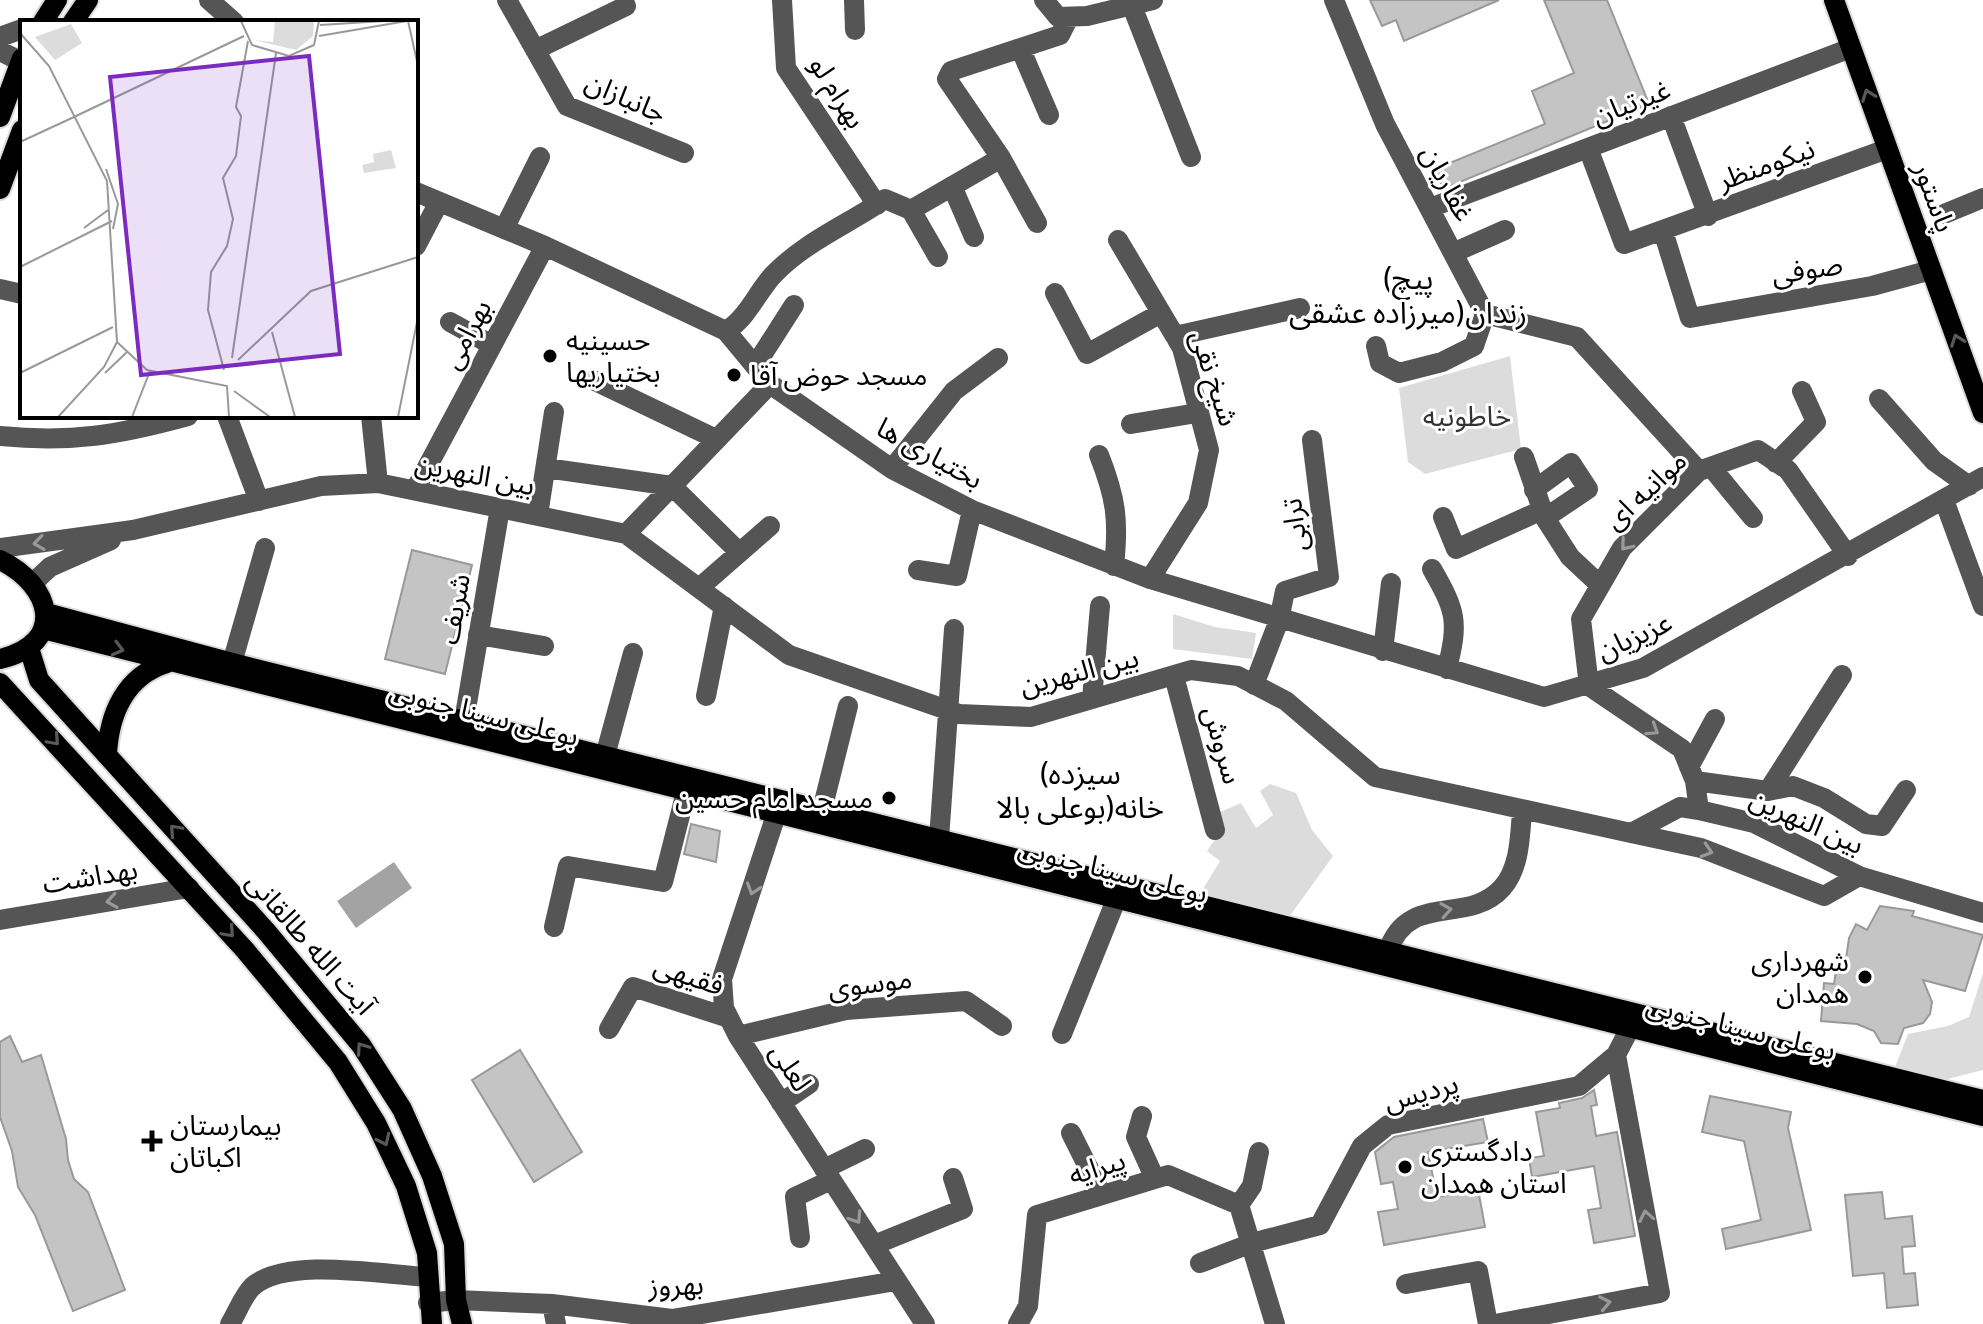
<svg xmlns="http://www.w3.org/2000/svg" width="1983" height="1324" font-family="Cabin,'Noto Sans Arabic',sans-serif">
<rect width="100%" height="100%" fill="#fff"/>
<!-- green -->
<path fill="#dcdcdc" d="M1510 356 1521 449 1425 474 1408 462 1399 388Z
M1173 614 1215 627 1256 633 1252 659 1173 649Z
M1270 784 1296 793 1312 830 1333 856 1289 917 1200 894 1220 861 1207 851 1218 835 1220 812 1241 803 1256 828 1273 815 1260 791Z
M1983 973V1070L1936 1082 1893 1072 1908 1034 1948 1026 1969 1017Z"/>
<!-- water -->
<path fill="#a3a3a3" d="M394 862 412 888 356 928 337 901Z"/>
<!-- building -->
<path fill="#c4c4c4" stroke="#999" stroke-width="2" d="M1370 0H1499L1404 41 1396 20 1382 26Z
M1544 0H1607L1649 104 1443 189 1435 169 1545 124 1532 91 1574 73Z
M412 550 472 565 445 674 385 659Z
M691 824 720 831 716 862 684 854Z
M1880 906 1914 911 1912 916 1983 935 1965 991 1923 980 1932 1002 1930 1014 1923 1023 1904 1028 1898 1044 1881 1043 1874 1031 1857 1024 1821 1021 1824 983 1834 984 1838 958 1846 959 1849 938 1856 924 1867 930Z
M10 1036 22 1062 41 1055 66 1139 68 1160 74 1179 88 1192 125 1290 73 1311 35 1215 18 1187 12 1151 0 1117V1042Z
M520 1050 582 1152 534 1182 472 1080Z
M1594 1090 1597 1105 1591 1106 1596 1136 1617 1132 1635 1236 1594 1243 1588 1210 1601 1208 1594 1166 1532 1177 1529 1158 1544 1156 1536 1112 1560 1108 1559 1103 1582 1098Z
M1710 1096 1791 1112 1788 1128 1811 1230 1726 1249 1722 1229 1761 1220 1744 1141 1702 1132Z
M1483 1119 1488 1142 1428 1152 1437 1197 1478 1189 1485 1227 1384 1245 1378 1212 1398 1209 1393 1182 1381 1184 1375 1152 1394 1137Z
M1882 1192 1885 1219 1912 1216 1915 1246 1902 1247 1904 1274 1915 1273 1918 1305 1887 1308 1884 1273 1853 1276 1845 1195Z"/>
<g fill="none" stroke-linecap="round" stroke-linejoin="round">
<!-- major casing -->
<g stroke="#dbdbdb" stroke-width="24">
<path id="major" d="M1834 0 1983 413
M43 22 57 0
M73 22 88 0
M0 117 22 58
M0 189 22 130
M0 560C52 585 68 643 0 659
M46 613 232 663 1983 1100
M43 629 1983 1116
M29 648 39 680 266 931 361 1045 402 1109 432 1176 454 1244 456 1300 462 1324
M0 683 245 950 338 1062 376 1123 406 1186 427 1253 432 1324
M107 755C109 714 125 676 167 663"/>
</g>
<!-- minor -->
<path stroke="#555" stroke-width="20" d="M209 0 234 22
M507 0 567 106 684 153
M782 0 786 68 877 205
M854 0 855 30
M1044 0 1058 17 1087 16 1153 0
M1334 0 1385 124 1485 314 1577 337 1699 471
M1132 6 1191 157
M0 37 22 29
M535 50 626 6
M1021 50 1049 115
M0 51 20 61
M1671 116 1708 216
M1588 148 1624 244 1887 149
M1001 158 1037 223
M952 186 974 237
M416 192 545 246 726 331 770 384 892 469 972 510 1150 579 1544 697 1643 668 1983 477
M1430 208 1851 48
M911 210 938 257
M1944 214 1983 198
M504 229 540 157
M1663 231 1690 318 1872 286 1931 270
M1118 240 1182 348 1209 450 1198 503 1150 579
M416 246 439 202
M1453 253 1505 230
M0 289 22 294
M1055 293 1087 354 1161 313
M450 322 492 345
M726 331C748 317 756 294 773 275 806 241 847 225 885 199L911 210 1001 158 947 79 951 71 1060 35 1069 17
M1175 336 1300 308
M1376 346 1380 363 1399 373 1442 362 1474 346 1485 314
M755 366 794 305
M593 380 716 439
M1879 399 1934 461 1969 486
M227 416 259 501
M371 416 378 483
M1131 424 1197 413
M0 436C72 443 118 435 188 416
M1099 455C1116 498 1119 520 1114 566
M1524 457 1545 518 1570 557 1600 585
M1776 463 1816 422 1802 391
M1711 467 1753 518
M546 468 672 486 738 551
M892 469 954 391 998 358
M415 490 545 246
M1534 490 1571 463 1588 489 1545 518
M1944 500 1983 606
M538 515 554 412
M1443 517 1456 549 1542 510
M626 534 770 384
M0 548 133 530 321 486 378 483 626 534 789 655 959 714 1031 717 1191 670 1238 676 1286 701 1375 777 1631 833 1680 807 1699 810 1754 823 1859 876 1983 913
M1432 569C1456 611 1459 621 1447 669
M918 570 957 576 972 510
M33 583 50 567 111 540
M699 588 770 526
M478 635 544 646
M1383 651 1391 583
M232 663 265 548
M1174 676 1215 830
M1254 685 1279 620 1285 591 1329 577 1312 440
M706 696 724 606
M1092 699 1100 606
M464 721 500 508
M605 756 633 653
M1689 767 1715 719
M1695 781 1768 791 1793 786 1824 798 1866 824 1882 826 1906 790
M1768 791 1842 675
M822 810 848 706
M1699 810 1695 781 1682 749 1589 686 1581 619 1622 548 1699 471 1758 450 1788 470 1848 556
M776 815 722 979 724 1008 738 1036 925 1324
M1631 833 1701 848 1824 896 1859 876
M939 839 954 629
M0 920 189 888
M554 927 568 866 663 882 686 792
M1388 951C1408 891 1468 926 1502 888 1520 868 1520 836 1522 811
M609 1029 633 987 729 1018
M1062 1034 1116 900
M738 1036 846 1010 966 1001 1002 1026
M781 1103 809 1084
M1142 1116 1136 1137 1155 1179
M1071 1133 1102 1195
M824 1169 865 1149
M1239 1205 1252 1186 1259 1152
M800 1238 795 1197 831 1180
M874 1245 963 1209 953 1178
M1200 1263 1252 1243 1320 1225 1362 1146 1388 1125 1579 1086 1616 1055 1630 1028
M1406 1284 1478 1271 1488 1324
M428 1303 456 1300 552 1304 672 1319 896 1281
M552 1304 556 1324
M230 1324C237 1313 243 1296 252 1287 286 1256 384 1275 428 1277
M1018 1324 1028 1306 1037 1215 1168 1175 1239 1205 1275 1324
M1495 1324 1660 1293 1616 1055"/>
<!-- major -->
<use href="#major" stroke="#000" stroke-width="20"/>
</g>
<!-- one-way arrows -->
<defs><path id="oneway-chevron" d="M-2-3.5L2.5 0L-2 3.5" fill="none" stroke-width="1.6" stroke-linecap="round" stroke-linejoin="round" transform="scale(2)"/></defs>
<g stroke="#595959">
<use href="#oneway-chevron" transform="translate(1868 95) rotate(-110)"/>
<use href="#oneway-chevron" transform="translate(1957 340) rotate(-110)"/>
<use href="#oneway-chevron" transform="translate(118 649) rotate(15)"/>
<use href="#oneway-chevron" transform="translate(54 740) rotate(48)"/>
<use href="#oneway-chevron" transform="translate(175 830) rotate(-132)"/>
<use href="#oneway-chevron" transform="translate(229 932) rotate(48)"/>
<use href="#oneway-chevron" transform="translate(362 1048) rotate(-125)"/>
<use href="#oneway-chevron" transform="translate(384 1140) rotate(65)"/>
</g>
<g stroke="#999">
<use href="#oneway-chevron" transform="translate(39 543) rotate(172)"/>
<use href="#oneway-chevron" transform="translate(1626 545) rotate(130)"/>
<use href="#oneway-chevron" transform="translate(1653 730) rotate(33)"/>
<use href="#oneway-chevron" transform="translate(1707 851) rotate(17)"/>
<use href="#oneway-chevron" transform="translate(753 889) rotate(108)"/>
<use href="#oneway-chevron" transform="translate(112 901) rotate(171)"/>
<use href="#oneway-chevron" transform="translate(1446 910) rotate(-9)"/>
<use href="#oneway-chevron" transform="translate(1646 1216) rotate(-101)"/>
<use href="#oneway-chevron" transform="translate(856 1218) rotate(57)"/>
<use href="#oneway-chevron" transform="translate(1605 1303) rotate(-11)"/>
</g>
<!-- markers -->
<g fill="#000" stroke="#fff" stroke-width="3">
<circle cx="550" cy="356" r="8"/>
<circle cx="734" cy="375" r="8"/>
<circle cx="889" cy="798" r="8"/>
<circle cx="1865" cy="977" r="8"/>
<path d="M148 1129h8v8h8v8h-8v8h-8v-8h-8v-8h8z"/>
<circle cx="1405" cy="1167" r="8"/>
</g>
<g text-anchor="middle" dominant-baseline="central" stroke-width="6" stroke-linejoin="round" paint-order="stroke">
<!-- street labels -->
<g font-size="28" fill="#000" stroke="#fff">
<text transform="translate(838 92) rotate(58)">بهرام لو</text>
<text transform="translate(626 97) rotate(24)">جانبازان</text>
<text transform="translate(1631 102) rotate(-21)">غیرتیان</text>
<text transform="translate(1766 164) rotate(-20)">نیکومنظر</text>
<text transform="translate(1448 183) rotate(62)">غفاریان</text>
<text transform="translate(1935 197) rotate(70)">پاستور</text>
<text transform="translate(1807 269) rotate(-9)">صوفی</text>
<text transform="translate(466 334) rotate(-62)">بهرامی</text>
<text transform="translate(1215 378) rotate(72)">شیخ نقی</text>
<text transform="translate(930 453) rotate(29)">بختیاری ها</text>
<text transform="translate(475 474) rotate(11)">بین النهرین</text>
<text transform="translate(1645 490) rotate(-43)">موانیه ای</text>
<text transform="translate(1294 525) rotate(-97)">ترابی</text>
<text transform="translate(454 609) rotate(-80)">شریف</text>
<text transform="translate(1634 636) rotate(-24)">عزیزیان</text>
<text transform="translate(1079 671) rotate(-14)">بین النهرین</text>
<text transform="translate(484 713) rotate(14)">بوعلی سینا جنوبی</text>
<text transform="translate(1223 745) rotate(74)">سروش</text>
<text transform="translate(1807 821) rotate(24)">بین النهرین</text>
<text transform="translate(1113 870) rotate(14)">بوعلی سینا جنوبی</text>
<text transform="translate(90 876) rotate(-9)">بهداشت</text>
<text transform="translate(311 943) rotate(49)">آیت الله طالقانی</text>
<text transform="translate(689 975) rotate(18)">فقیهی</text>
<text transform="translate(870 983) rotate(-7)">موسوی</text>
<text transform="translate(1741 1027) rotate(14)">بوعلی سینا جنوبی</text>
<text transform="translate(791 1067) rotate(57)">لعلی</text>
<text transform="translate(1421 1092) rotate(-15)">پردیس</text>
<text transform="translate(1097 1167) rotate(-17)">پیرایه</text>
<text transform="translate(676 1285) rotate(-2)">بهروز</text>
</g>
<!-- poi labels -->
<g font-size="28" fill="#000" stroke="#fff" text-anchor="start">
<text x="566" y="340">حسینیه<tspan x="566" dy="32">بختیاریها</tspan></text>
<text x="750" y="375">مسجد حوض آقا</text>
<text x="873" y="798" text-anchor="end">مسجد امام حسین</text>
<text x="1849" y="961" text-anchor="end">شهرداری<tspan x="1849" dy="32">همدان</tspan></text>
<text x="170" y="1125">بیمارستان<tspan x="170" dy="32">اکباتان</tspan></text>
<text x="1421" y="1151">دادگستری<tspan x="1421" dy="32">استان همدان</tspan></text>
</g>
<!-- park labels -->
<g font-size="28" fill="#333" stroke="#fff">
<text x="1467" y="416">خاطونیه</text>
</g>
<!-- neighbourhood labels -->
<g font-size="30" fill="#000" stroke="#fff">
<text x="1408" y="278">(پیچ<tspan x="1408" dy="34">زندان(میرزاده عشقی</tspan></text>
<text x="1080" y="773">(سیزده<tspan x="1080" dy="34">خانه(بوعلی بالا</tspan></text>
</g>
</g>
<!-- overview -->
<g transform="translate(20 20)">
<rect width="398" height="398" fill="#fff"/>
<path d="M255 1H294L293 16 276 30 234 20 253 22ZM51 4 62 23 35 40 15 17ZM371 130 376 148 344 153 342 145 354 142 353 134Z" fill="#dcdcdc"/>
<path fill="none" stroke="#999" stroke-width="2" d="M221 1 232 25 269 36 294 25 299 1M388 1 398 46M300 5 364 1M0 13 29 46 87 161 97 322 127 350 207 366 209 397M299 16 387 1M54 97 224 16M0 122 54 97M86 149 98 184 93 209M64 208 88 190M0 247 92 201M252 312 275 397M212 338 256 33M218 340 291 271 398 237M204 350 188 290 191 252 207 226 213 199 203 158 216 136 221 96 216 87 228 21M0 353 93 307M85 353 107 332M214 371 250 397M38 397 84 347 97 322M112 397 130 351M378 397 398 297"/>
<path fill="#7b2cbf" fill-opacity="0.15" stroke="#7b2cbf" stroke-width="4" d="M289 36 320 334 121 355 90 57Z"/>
<rect width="398" height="398" fill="none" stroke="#000" stroke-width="4"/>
</g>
</svg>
